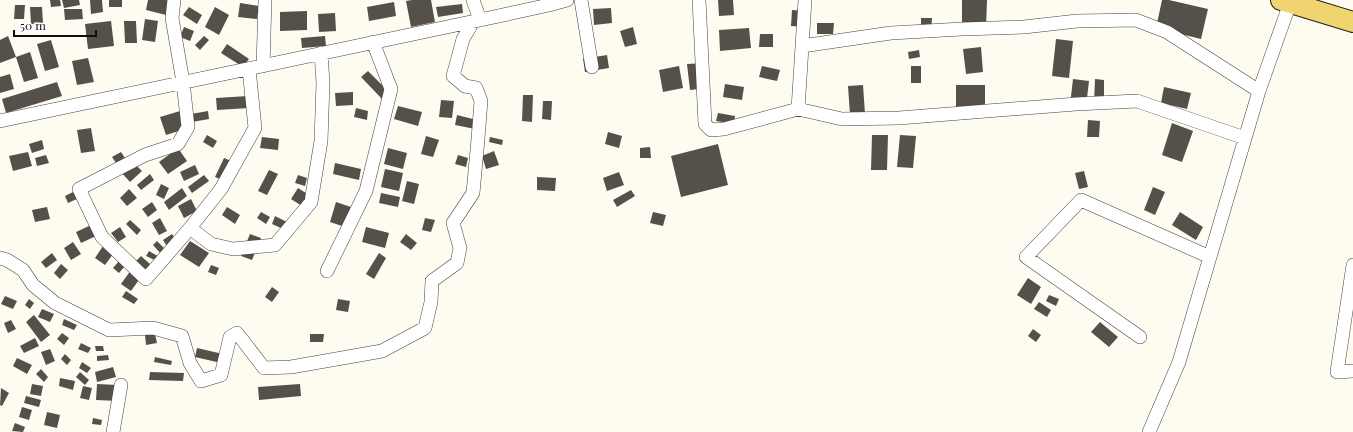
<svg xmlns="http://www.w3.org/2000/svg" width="1353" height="432" font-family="'Playfair Display',serif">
<rect width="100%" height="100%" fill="#fefcf0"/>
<!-- building -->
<path fill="#56504b" d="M50 0H60L61 6 51 7Z
M62 0H79L80 5 64 8Z
M90 0H102L103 12 91 14Z
M109 0H122V7H109Z
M148 0H169L166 15 146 10Z
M412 0H431L435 22 411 27 406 1Z
M718 0H733L734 15 719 16Z
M962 0H987L986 28H962Z
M1162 0H1169L1208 9 1201 39 1156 28Z
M394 2 396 16 369 21 367 7Z
M240 3 259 6 257 19 238 17Z
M462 4 463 13 438 17 436 7Z
M15 5H25L24 19H14Z
M30 7H42L43 23 31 24Z
M189 7 202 15 197 24 183 15Z
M215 7 229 15 219 35 205 27Z
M611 8 612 23 594 25 593 9Z
M64 9H82L83 19 65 20Z
M792 10 807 11 806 27 791 26Z
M307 11V30L280 31V12Z
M335 13 336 31 319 32 318 14Z
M921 18H932L931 32H921Z
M145 19 158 21 155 42 142 40Z
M111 21 114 46 88 49 85 24Z
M124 21H136L137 43H125Z
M817 23H834L833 34H817Z
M184 27 194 31 190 41 180 37Z
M633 27 637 44 625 47 620 31Z
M749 28 751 48 720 51 719 30Z
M760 34H773V47H759Z
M8 36 16 57 30 52 38 78 24 82 16 57 0 63V40Z
M204 36 209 40 200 50 195 45Z
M325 36 326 46 302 48 301 38Z
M1056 39 1073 41 1069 78 1052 76Z
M51 40 59 67 45 71 37 44Z
M227 44 249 59 243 67 221 53Z
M981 47 983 72 966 74 963 49Z
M919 50 920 57 909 59 908 52Z
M607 55 609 68 585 72 583 59Z
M88 58 94 82 77 85 72 61Z
M705 63 707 88 690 90 687 64Z
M679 66 683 88 663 92 659 70Z
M762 66 780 70 777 81 759 77Z
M911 66H921V83H911Z
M368 71 389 92 382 99 361 77Z
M10 74 14 89 0 93V77Z
M1073 79 1089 81 1086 107 1070 105Z
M1095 79 1104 80V105L1094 104Z
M57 82 62 96 6 113 2 99Z
M725 84 744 87 742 100 723 97Z
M863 85 865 114 850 115 848 86Z
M956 85H985V118H956Z
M1164 87 1191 93 1187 109 1161 103Z
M353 92V105L336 106 335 93Z
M523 95H533L532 122 522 121Z
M248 96 249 108 217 110 216 98Z
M441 100 454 101 452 118 439 117Z
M543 101H552L551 120 542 119Z
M398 106 422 112 418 126 394 119Z
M356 108 368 111 367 120 354 117Z
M180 111 185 129 166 135 160 117Z
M208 111 209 119 192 122 191 114Z
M718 113 735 116 734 124 716 121Z
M457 115 477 120 475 129 455 125Z
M1088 120 1100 121 1099 137H1087Z
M1172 123 1193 131 1182 162 1162 155Z
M91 128 95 151 81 153 77 130Z
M608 132 622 136 619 148 605 144Z
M207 135 217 141 213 148 203 142Z
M872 135H888L887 170H871Z
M900 135 916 136 913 168 897 167Z
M426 136 439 140 433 157 421 154Z
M262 137 279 139 278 150 260 148Z
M490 137 503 140 502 145 489 142Z
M42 140 44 149 32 153 29 144Z
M718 144 728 185 681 197 671 156Z
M650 147 651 158H640V148Z
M178 148 187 161 168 174 159 162Z
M388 148 407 153 403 169 384 164Z
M494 151 499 165 486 169 482 156Z
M28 152 32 166 13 171 9 156Z
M121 152 125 158 116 163 112 157Z
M46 155 49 163 37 166 35 158Z
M458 155 468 158 466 167 455 164Z
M224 158 236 163 227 182 215 177Z
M131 160 142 171 130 182 120 171Z
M335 163 361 169 359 180 333 174Z
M195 165 199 174 184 181 180 172Z
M385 169 403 173 399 191 381 187Z
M269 170 278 174 267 195 258 191Z
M1084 171 1088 187 1079 189 1075 173Z
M619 172 624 185 607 191 603 178Z
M150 174 154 180 141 190 137 185Z
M204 175 209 181 192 193 188 187Z
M298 175 307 178 305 186 295 183Z
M537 177 556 178 555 191 537 190Z
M407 181 419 184 414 204 402 201Z
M161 184 169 188 164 199 156 195Z
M1153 187 1165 192 1155 215 1144 210Z
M182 188 187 196 169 210 164 202Z
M298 188 312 197 305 208 291 199Z
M129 189 137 198 127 206 120 198Z
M631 190 635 196 617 207 613 200Z
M75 191 79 198 68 203 65 196Z
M381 193 400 197 398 207 379 203Z
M191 199 197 211 184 218 178 206Z
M152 202 157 210 148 217 142 209Z
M336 202 360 210 354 230 330 222Z
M47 207 50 219 35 222 32 210Z
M227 207 240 215 235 224 222 215Z
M261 212 270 217 266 224 257 218Z
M653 212 666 215 663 226 650 223Z
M1180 212 1203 227 1196 240 1172 225Z
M275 216 289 223 285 230 272 224Z
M160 218 167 231 159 235 152 223Z
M425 218 435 220 431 232 422 230Z
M130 220 141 230 137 235 126 224Z
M91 225 96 236 81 243 76 232Z
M120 227 126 237 118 242 111 233Z
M366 227 389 233 385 248 362 242Z
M172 234 179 245 170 251 163 240Z
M250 234 261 238 252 260 241 256Z
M406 234 417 243 411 250 400 242Z
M157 241 166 250 161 254 153 245Z
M190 241 209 253 199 267 180 255Z
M73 242 81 254 71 260 64 248Z
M105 243 116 250 105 265 95 258Z
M149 251 161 258 159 262 146 256Z
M52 253 57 260 46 268 41 262Z
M379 253 386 258 374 279 366 274Z
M141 256 151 265 146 271 136 261Z
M119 261 125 266 119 273 113 268Z
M61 264 68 270 60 279 54 273Z
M211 265 219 268 216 275 208 272Z
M131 270 141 277 131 291 121 284Z
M1028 278 1041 287 1031 304 1017 295Z
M272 287 279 292 272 302 265 297Z
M126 291 138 299 134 304 122 297Z
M1049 295 1059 299 1056 306 1046 301Z
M5 296 17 301 13 309 1 304Z
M29 299 34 303 30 309 25 305Z
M338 299 350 301 348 312 336 310Z
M1039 302 1051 310 1047 317 1034 309Z
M42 309 54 314 50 322 38 317Z
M34 315 50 335 41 342 26 322Z
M64 319 77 325 74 330 62 325Z
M11 320 16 329 8 333 4 323Z
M1100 322 1118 337 1109 347 1091 332Z
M1033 329 1041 335 1036 342 1028 336Z
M62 333 69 338 64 345 57 339Z
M155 334 157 343 146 345 145 335Z
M310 334H324L323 342H310Z
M35 338 39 346 24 353 20 346Z
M81 343 91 348 88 353 78 349Z
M95 346H103L104 351H96Z
M197 348 223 354 221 363 195 357Z
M50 349 55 361 46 365 41 352Z
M65 354 71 360 67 365 61 359Z
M108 355 109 360 97 361V356Z
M155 357 172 361 171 365 154 362Z
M17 358 32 365 27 374 13 366Z
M82 362 91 368 87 373 79 368Z
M113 367 116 377 97 382 95 372Z
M41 369 48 377 44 382 36 374Z
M80 372 89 380 85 385 76 377Z
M150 372 184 373 183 381 149 380Z
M60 378 75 381 73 390 59 386Z
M32 384 43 386 41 396 30 394Z
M97 384 118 385V401L96 400Z
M300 384 301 396 259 400 258 387Z
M83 386 92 388 89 400 80 398Z
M1 388 9 393 2 406 0 405Z
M26 396 41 400 39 407 24 403Z
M22 407 32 410 29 420 19 417Z
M47 412 60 415 57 428 44 425Z
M93 418 102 420 101 425 92 424Z
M15 423 25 427 23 432 12 431Z"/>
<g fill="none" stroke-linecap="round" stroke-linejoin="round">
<!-- street casing -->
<g stroke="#414141" stroke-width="14">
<path id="street" d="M174 0 172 18 183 82 188 127 178 144 145 155 79 189 102 237 146 279 190 228 221 189 255 128 249 69
M473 0 480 20
M581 0 592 67
M699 0 705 124 711 130 724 129 798 109
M805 0 798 109 842 119 899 118 1076 104 1137 101 1245 138
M802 46 891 33 962 29 1024 27 1077 21 1136 20 1167 32 1259 91
M263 66 265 0
M0 121 480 20 549 5 567 0
M190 228 211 244 233 249 275 245 311 202 321 141 323 83 321 53
M0 258 7 260 23 270 33 285 55 303 109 330 153 328 182 336 190 363 201 381 221 375 230 337 237 333 264 368 291 367 382 351 425 328 431 302 432 281 457 263 460 248 453 223 473 193 478 139 481 101 476 88 465 86 453 76 463 39 473 22
M1353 265 1337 372 1353 371
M327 271 366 191 391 89 373 42
M1140 337 1026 257 1081 200 1210 257
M113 432 121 385
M1149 432 1179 362 1259 91 1290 3"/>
</g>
<!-- primary casing -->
<g stroke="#1f1f1f" stroke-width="22">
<path id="primary" d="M1281 0 1353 22"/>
</g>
<!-- street -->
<use href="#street" stroke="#fff" stroke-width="13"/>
<!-- primary -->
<use href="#primary" stroke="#efd46f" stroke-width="20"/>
</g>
<!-- scale -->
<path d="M14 30v6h82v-6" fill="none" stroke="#0e0e0e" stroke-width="2"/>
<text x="20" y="30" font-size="12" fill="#0e0e0e" stroke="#ffffff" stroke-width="3" paint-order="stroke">50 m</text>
</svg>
